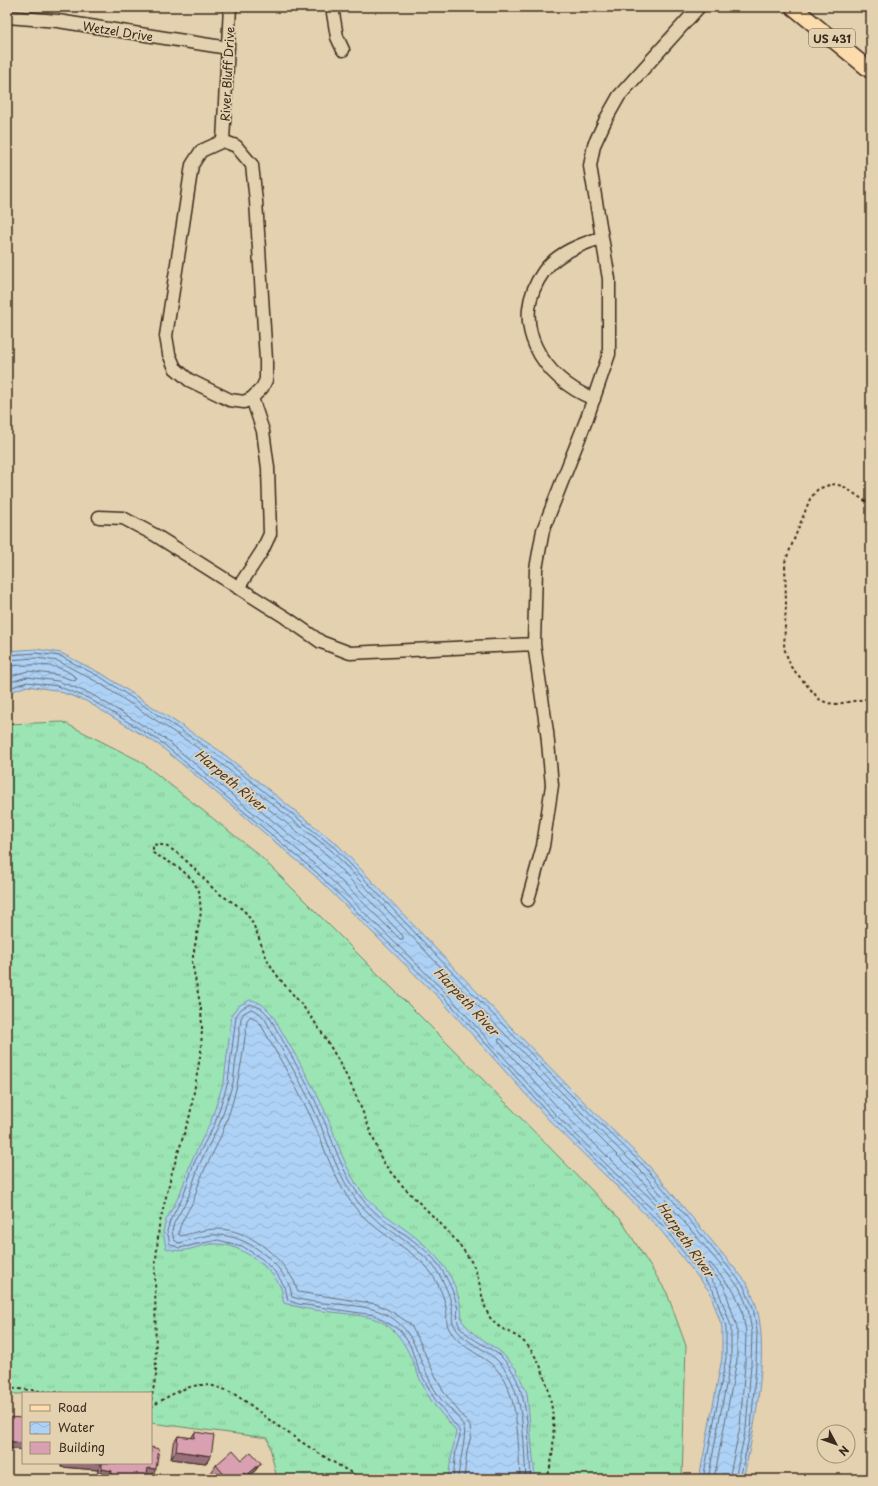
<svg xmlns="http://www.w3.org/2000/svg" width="878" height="1486" font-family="'Playpen Sans',sans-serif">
<defs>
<pattern id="grass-tufts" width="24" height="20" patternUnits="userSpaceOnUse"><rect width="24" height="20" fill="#9be4b3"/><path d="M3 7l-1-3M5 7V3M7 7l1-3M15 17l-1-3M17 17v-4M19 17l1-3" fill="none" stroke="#86c49a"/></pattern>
<pattern id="water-waves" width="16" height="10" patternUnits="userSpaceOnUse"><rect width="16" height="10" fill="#add2f6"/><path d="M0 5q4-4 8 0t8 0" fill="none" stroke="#96b4d2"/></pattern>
</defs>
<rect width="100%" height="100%" fill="#e4d1af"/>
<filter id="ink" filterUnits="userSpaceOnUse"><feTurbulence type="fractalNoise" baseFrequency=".025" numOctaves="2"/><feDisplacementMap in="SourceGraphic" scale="8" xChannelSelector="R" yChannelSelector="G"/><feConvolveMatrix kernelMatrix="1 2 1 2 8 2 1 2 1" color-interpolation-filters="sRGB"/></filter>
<g filter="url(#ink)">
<!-- grass -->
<path fill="url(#grass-tufts)" stroke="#6b8768" d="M63 722 140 761 258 854 444 1040 621 1220 667 1293 686 1346 682 1479H277L268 1438 151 1423V1393L7 1394V724Z"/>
<!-- water -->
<path fill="url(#water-waves)" stroke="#7f8fa0" d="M36 649 61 653 104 675 220 751 338 845 453 967 570 1088 649 1166 747 1283C750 1290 754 1298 756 1305 770 1351 754 1433 743 1479H699L722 1358V1327L710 1292 659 1228 549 1120 441 1000 313 874 236 809 159 745 86 701 55 690 27 686 7 693V651Z
M250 1000C260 1001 265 1007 272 1014 289 1045 308 1075 323 1107 337 1137 344 1172 366 1197 377 1210 390 1218 403 1228 436 1251 461 1279 462 1321L473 1333 501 1352 516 1369 527 1393 535 1479H449V1471L456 1431C448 1420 438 1411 431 1400 412 1372 410 1329 372 1318 343 1311 313 1313 284 1303 282 1299 283 1293 281 1288 272 1268 240 1244 218 1244 198 1243 186 1256 166 1248L163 1231 166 1220 180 1194 191 1162 211 1121 224 1081 232 1014 238 1006Z"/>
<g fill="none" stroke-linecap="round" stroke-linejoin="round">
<!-- shore -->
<path stroke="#696d74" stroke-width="1" d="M7 655 36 653 60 656 102 678 218 755 335 848 450 970 567 1091 646 1168 743 1285 753 1307 757 1331 756 1364 751 1429 740 1479
M7 660 36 658 58 661 99 683 215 759 332 851 446 973 564 1095 642 1172 739 1287 748 1308 752 1332 751 1364 746 1428 735 1479
M7 666C28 665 62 661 77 679L75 681 58 675 28 671 7 677
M7 683 27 677 58 681 91 694 164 738 319 868 447 994 555 1114 665 1222 717 1287 731 1326V1359L708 1479
M7 689 27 682 57 686 88 698 161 742 316 872 444 997 552 1117 662 1225 713 1290 726 1327V1358L703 1479
M208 761 328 856 403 936V939H400L323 863 206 765V762Z
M499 1039H501L638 1176 663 1206V1209H661L560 1110 499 1042Z
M453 1479 456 1449 460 1436 459 1430 434 1398 418 1368 410 1345 401 1331 374 1315 298 1304 288 1300 285 1287 276 1273 262 1259 242 1246 218 1240 179 1248 170 1244 167 1231 170 1221 183 1196 194 1163 215 1123 228 1082 236 1016 241 1009 250 1004 261 1008 269 1016C286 1047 305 1078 319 1109 333 1139 341 1173 362 1199 382 1223 413 1236 434 1259 444 1271 453 1289 457 1305 459 1310 456 1317 458 1323 464 1337 486 1345 498 1354 531 1381 528 1440 531 1479
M458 1479C458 1467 467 1436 464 1428 460 1416 445 1406 438 1395 416 1362 419 1325 376 1310 351 1302 318 1306 292 1297 291 1293 291 1288 289 1285 277 1259 247 1236 218 1235 206 1234 191 1240 179 1243L174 1240 172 1231 174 1223 188 1198 199 1165 219 1125 233 1083 241 1018 244 1013 251 1009 258 1012 265 1019C281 1050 301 1080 315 1112 329 1143 337 1176 358 1202 378 1226 408 1239 430 1262 439 1271 451 1295 452 1308 453 1313 451 1320 454 1325 462 1342 483 1347 496 1359 526 1387 523 1441 526 1479
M464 1479 467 1451 471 1436 470 1426 443 1391 429 1363 419 1340 410 1324 394 1313 377 1304 298 1292C296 1289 296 1284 294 1281 279 1255 249 1229 217 1229 206 1229 192 1233 181 1236L179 1235C177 1225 192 1207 195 1196 201 1170 217 1150 225 1125 238 1091 243 1056 247 1020L251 1016 260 1023C276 1053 294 1082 309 1113 324 1144 332 1177 353 1205 372 1230 403 1244 425 1265 434 1275 444 1294 446 1308 448 1315 445 1322 449 1329 458 1345 476 1352 490 1363 520 1386 518 1444 520 1479
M714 1479 737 1360V1327L724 1286 708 1266 710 1263 734 1291 742 1310 746 1332 745 1364 740 1427 729 1479"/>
<!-- minor casing -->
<g stroke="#3b2a1e" stroke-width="15">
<path id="minor" d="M332 7 337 37 343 50
M7 17 58 21 228 48
M223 141 236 146 252 165 256 201 266 360V380L262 388 252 398 244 402 230 400 189 380 175 368 169 354 166 336 192 165 201 151Z
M223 141 230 7
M594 399C542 379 507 322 544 271 557 253 581 244 601 238
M99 517 123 518 155 535 285 617 321 642 350 653 534 644
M238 588 262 551 270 534 268 468 263 431 252 398
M528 900 543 846 552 785 547 732 534 644 536 569 543 530 587 418 609 354V279L590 166 594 145 606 119 619 96 699 7"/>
</g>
<!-- major casing -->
<g stroke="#3b2a1e" stroke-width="18">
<path id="major" d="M793 7 871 71"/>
</g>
<!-- path -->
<path stroke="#3b2a1e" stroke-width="2" stroke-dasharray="3 3" stroke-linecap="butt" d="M871 505 843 486 832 484 818 489 810 499 785 562 786 604 784 648 791 667 819 699 827 703 836 704 871 698
M7 1388 64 1393
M151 1401 156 1375 155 1271 159 1226 172 1172 190 1115 201 1051 202 1027 201 1009 192 962 201 912 199 891 192 879 178 867 153 853V845C173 839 203 880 217 892 226 899 238 904 246 913 258 928 261 950 271 966 280 982 294 994 305 1009 323 1032 337 1057 350 1083 360 1103 367 1124 376 1145 379 1152 381 1160 386 1166 411 1200 450 1226 472 1263 482 1280 480 1303 491 1319 499 1330 513 1332 523 1341 529 1346 535 1356 539 1363 555 1398 558 1443 547 1479
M151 1407C165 1398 187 1384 204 1385 232 1386 253 1408 275 1424 301 1442 327 1459 355 1475L358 1479"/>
<!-- minor -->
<use href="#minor" stroke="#e4d1af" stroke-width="12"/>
<!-- major -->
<use href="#major" stroke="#fcdcac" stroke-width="15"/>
</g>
<!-- wall -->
<path fill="#ba8a98" stroke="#3b2a1e" d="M195 1432 211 1456 206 1463 171 1459 173 1444 178 1436 191 1438Z
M242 1460 261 1463 255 1471 246 1479H216L211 1473 216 1465Z
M61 1463H151L152 1476 147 1475 146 1479H107V1478L97 1476 98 1470 61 1467Z"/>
<!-- shaded-wall -->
<path fill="#97707c" stroke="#3b2a1e" d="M7 1441 23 1443V1450L7 1448Z
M176 1451 211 1456 206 1463 171 1459Z
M63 1463H102L98 1470 61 1467Z
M261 1463 255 1471 246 1479H243L245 1477Z
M148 1468 156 1469 152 1476 143 1475Z
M102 1469 112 1471 107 1478 97 1476Z
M244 1472 240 1479H236Z
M124 1477 138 1479H123Z"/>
<!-- building -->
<path fill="#d8a0b1" stroke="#3b2a1e" d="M7 1417 23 1418V1443L7 1441Z
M195 1432 214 1435 211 1456 176 1451 178 1436 194 1438Z
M151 1447 159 1449 156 1469 148 1468 146 1479H138L124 1477V1479H111L112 1471 102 1469V1463H100H151Z
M233 1450 242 1460 251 1452 261 1463 245 1477 244 1472 236 1479H228L216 1465Z"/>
</g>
<g text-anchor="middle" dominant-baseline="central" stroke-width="3.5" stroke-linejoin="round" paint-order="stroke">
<!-- shield labels -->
<rect fill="#e4d1af" stroke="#6e5c4a" stroke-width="1" x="809" y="29" width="46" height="18" rx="3"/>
<g font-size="11" font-weight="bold" fill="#3b2a1e">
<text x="832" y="38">US 431</text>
</g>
<!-- street labels -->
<g font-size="12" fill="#3b2a1e" stroke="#e4d1af">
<text transform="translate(118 31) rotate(9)">Wetzel Drive</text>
<text transform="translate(227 74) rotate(-87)">River Bluff Drive</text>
</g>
<!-- water labels -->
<g font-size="13" font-style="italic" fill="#463b34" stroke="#e4d1af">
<text transform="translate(231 780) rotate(40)">Harpeth River</text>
<text transform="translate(467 1001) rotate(47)">Harpeth River</text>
<text transform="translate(686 1239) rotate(55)">Harpeth River</text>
</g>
</g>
<!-- margin -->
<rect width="878" height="1486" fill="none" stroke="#e4d1af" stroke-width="24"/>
<rect x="12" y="12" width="854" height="1462" fill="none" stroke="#3b2a1e" stroke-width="1.5" filter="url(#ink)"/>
<!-- legend -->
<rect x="22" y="1392" width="130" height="72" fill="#e4d1af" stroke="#a08e75"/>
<rect x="30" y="1405" width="20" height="6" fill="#fcdcac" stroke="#a08e75"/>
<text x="58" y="1412" font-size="12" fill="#3b2a1e">Road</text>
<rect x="30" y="1422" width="20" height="12" fill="url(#water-waves)" stroke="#a08e75"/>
<text x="58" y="1432" font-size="12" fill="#3b2a1e">Water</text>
<rect x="30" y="1442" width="20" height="12" fill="#d8a0b1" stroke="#a08e75"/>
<text x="58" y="1452" font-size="12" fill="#3b2a1e">Building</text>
<!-- north arrow -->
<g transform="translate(836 1444) rotate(131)"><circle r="19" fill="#e4d1af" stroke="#a08e75"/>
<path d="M0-3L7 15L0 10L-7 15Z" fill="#3b2a1e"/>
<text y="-6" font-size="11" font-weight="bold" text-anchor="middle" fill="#3b2a1e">N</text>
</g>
</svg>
